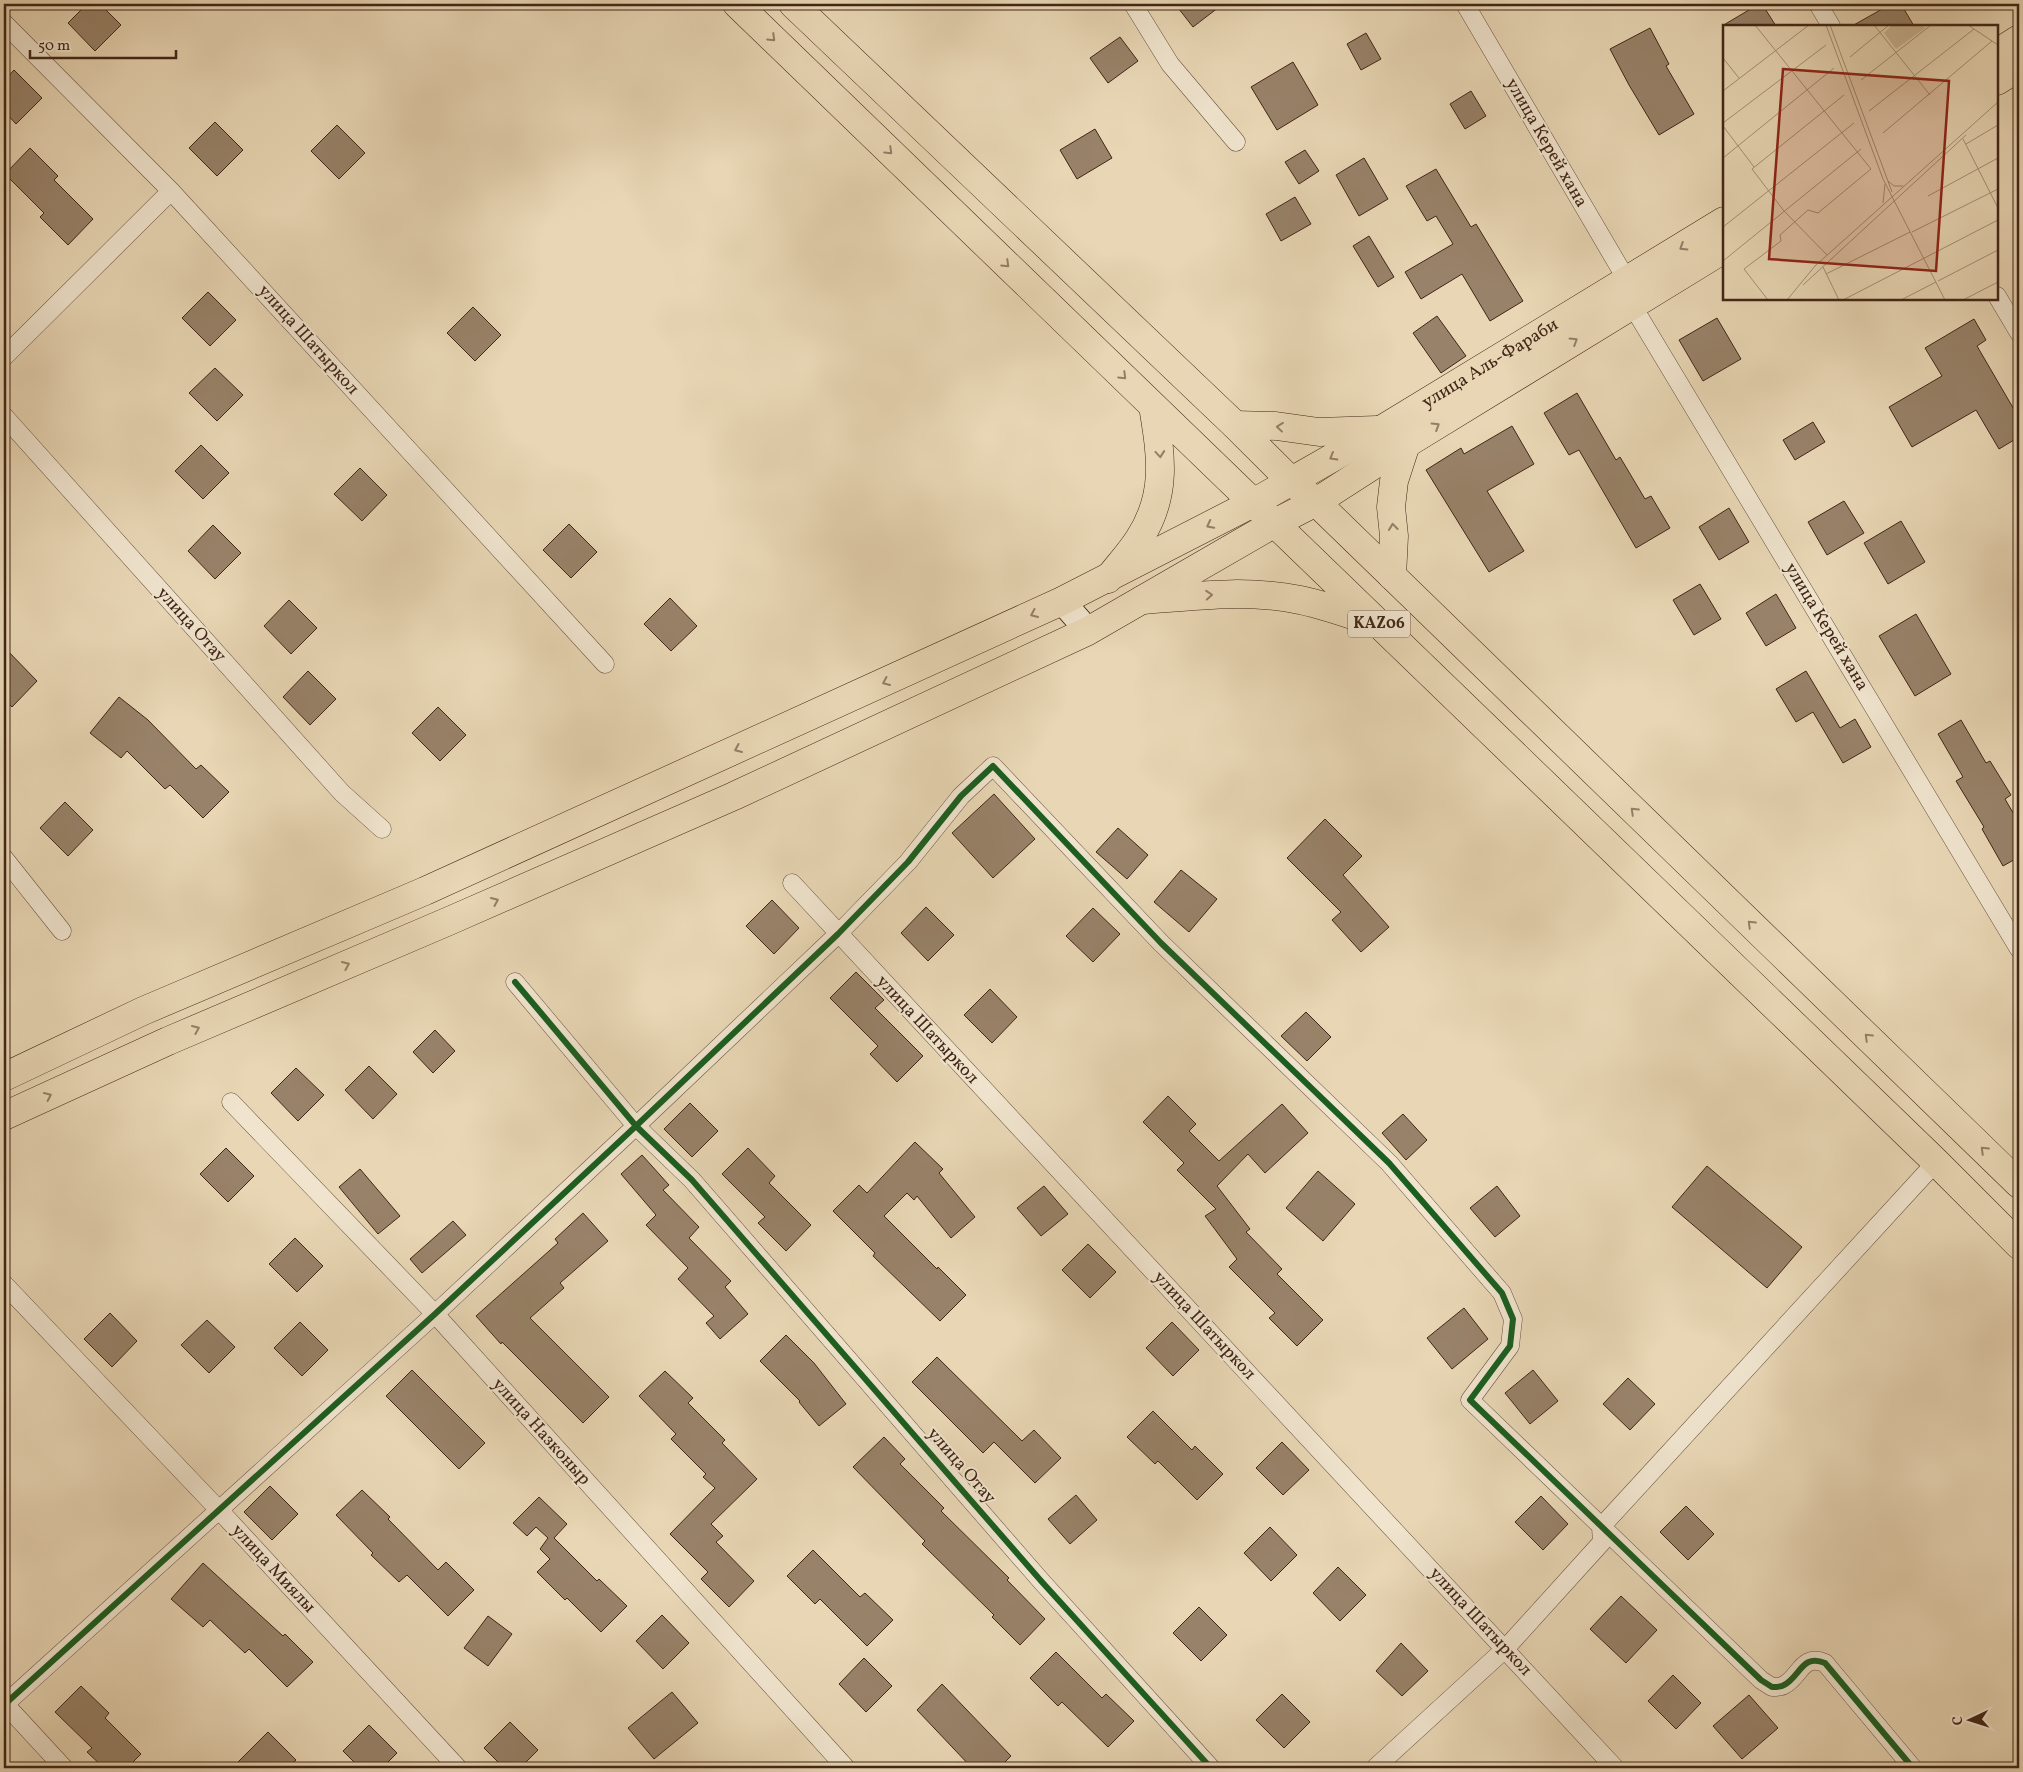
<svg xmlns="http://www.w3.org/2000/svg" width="2023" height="1772" font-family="Vollkorn,serif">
<rect width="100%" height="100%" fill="#e8d6b4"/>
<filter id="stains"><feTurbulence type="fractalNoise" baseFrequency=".004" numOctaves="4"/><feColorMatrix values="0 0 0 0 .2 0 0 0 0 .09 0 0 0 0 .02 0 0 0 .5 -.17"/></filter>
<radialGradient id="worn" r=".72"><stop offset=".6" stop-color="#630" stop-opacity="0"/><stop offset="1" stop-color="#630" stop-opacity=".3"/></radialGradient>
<!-- building -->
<path fill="#988269" stroke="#412617" d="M87 4H100L121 25 95 51 68 23Z
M1175 4H1223L1193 27Z
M1759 4H1762L1776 26H1722Z
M1891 4H1901L1914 26H1852Z
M1650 28 1669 64 1666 66 1694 114 1659 135 1629 85 1610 49Z
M1366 33 1381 59 1361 70 1347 44Z
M1120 37 1138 61 1108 83 1090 58Z
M1293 62 1318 105 1277 130 1251 87Z
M14 70 42 98 16 124 4 111V81Z
M1471 91 1486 116 1465 129 1450 104Z
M215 122 243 150 217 176 189 148Z
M337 125 365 153 339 179 311 151Z
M1095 129 1112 158 1077 179 1060 150Z
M30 148 58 176 54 180 93 219 68 245 40 217 44 213 5 174Z
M1305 150 1319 171 1299 184 1285 162Z
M1364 158 1388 199 1359 216 1336 175Z
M1436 169 1471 227 1476 224 1523 301 1490 321 1462 274 1421 299 1405 272 1453 244 1436 216 1427 221 1406 186Z
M1295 197 1311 224 1281 241 1266 214Z
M1369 236 1394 277 1378 287 1353 246Z
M208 292 236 320 210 346 182 318Z
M473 307 501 335 475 361 447 333Z
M1437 316 1466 356 1441 373 1413 333Z
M1717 318 1741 359 1703 381 1679 340Z
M1974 319 1986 340 1977 346 2019 418V437L1999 449 1976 410 1912 447 1889 407 1942 376 1925 348Z
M215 368 243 395 217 421 189 393Z
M1577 393 1616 460 1620 457 1645 499 1651 496 1670 528 1636 548 1579 450 1569 455 1544 413Z
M1813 422 1825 442 1795 460 1783 440Z
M1512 426 1534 464 1487 491 1524 551 1489 572 1426 470 1461 448 1464 454Z
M201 445 229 473 203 499 175 471Z
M360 468 387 495 362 521 334 494Z
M1844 501 1864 533 1827 555 1808 522Z
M1729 508 1749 542 1719 560 1699 527Z
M1901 521 1925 562 1888 584 1864 543Z
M569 524 597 552 571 578 543 550Z
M213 525 241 553 215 579 188 551Z
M1700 584 1721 619 1694 635 1673 600Z
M1776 594 1796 628 1766 646 1746 613Z
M670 598 697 626 671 651 644 624Z
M289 600 317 628 291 654 264 626Z
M1916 614 1951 674 1915 696 1879 636Z
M4 647 37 681 12 707 4 699Z
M308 671 336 699 310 725 283 697Z
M1806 671 1840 728 1855 719 1871 747 1843 763 1813 712 1796 722 1776 689Z
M119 697 148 720 196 769 201 765 229 792 203 818 170 785 165 789 127 751 121 758 90 733Z
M438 707 466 735 440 761 412 733Z
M1961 720 1986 763 1990 761 2011 795 2005 799 2019 823V857L2003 866 1982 829 1984 827 1956 781 1963 777 1938 734Z
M994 794 1035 839 993 878 952 833Z
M65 802 93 830 68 856 40 828Z
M1325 819 1362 856 1343 875 1389 927 1361 952 1332 920 1341 912 1287 858Z
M1118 828 1148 855 1127 879 1096 852Z
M1181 870 1217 899 1189 932 1154 902Z
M772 900 799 928 774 954 746 926Z
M926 907 954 935 928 961 901 933Z
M1093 908 1120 934 1093 962 1066 936Z
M856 972 884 1000 875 1008 923 1056 897 1082 870 1054 878 1046 830 998Z
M990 989 1017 1017 992 1043 964 1015Z
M1306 1012 1331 1037 1307 1061 1281 1036Z
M435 1030 455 1051 433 1073 413 1052Z
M369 1066 397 1094 373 1119 345 1090Z
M296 1068 324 1095 298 1121 271 1093Z
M1168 1096 1196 1124 1189 1131 1219 1161 1282 1104 1308 1133 1265 1173 1248 1154 1217 1186 1250 1229 1246 1232 1282 1269 1277 1274 1323 1320 1297 1346 1269 1318 1275 1313 1229 1267 1237 1259 1205 1216 1216 1209 1177 1170 1184 1163 1143 1122Z
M690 1103 718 1131 692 1157 664 1129Z
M1403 1114 1427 1140 1406 1160 1382 1133Z
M915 1142 943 1169 939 1173 975 1217 951 1238 917 1196 914 1200 907 1193 884 1216 937 1269 938 1267 966 1295 940 1321 873 1256 875 1253 833 1211 859 1185 867 1193Z
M226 1148 254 1176 228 1202 200 1174Z
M748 1148 775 1176 769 1183 811 1225 786 1251 758 1223 765 1217 722 1174Z
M642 1155 669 1185 663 1190 699 1227 689 1238 731 1281 725 1287 748 1314 720 1339 706 1323 714 1316 678 1279 688 1268 646 1225 656 1215 621 1174Z
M1707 1166 1802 1247 1767 1288 1672 1207Z
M360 1169 400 1216 378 1234 339 1187Z
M1318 1171 1355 1204 1323 1241 1286 1208Z
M1044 1186 1068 1214 1041 1236 1017 1208Z
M1497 1186 1520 1216 1495 1237 1470 1208Z
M583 1213 608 1241 560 1283 564 1288 530 1318 609 1397 583 1423 502 1342 501 1344 476 1316 558 1243 555 1239Z
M453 1221 466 1235 422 1273 410 1259Z
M295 1238 323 1266 297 1292 269 1264Z
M1088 1244 1116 1272 1090 1298 1062 1270Z
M1464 1308 1488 1339 1452 1369 1427 1338Z
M110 1313 137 1341 112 1367 84 1339Z
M207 1320 235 1347 209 1373 181 1345Z
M300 1322 328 1350 302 1376 274 1348Z
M1172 1322 1199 1350 1173 1376 1146 1348Z
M786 1335 814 1363 846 1404 819 1426 799 1402 800 1401 760 1361Z
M937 1357 1022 1441 1034 1430 1061 1458 1035 1483 994 1442 983 1453 912 1382Z
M412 1370 485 1443 459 1469 386 1396Z
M1533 1370 1558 1401 1530 1424 1505 1393Z
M665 1371 693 1398 688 1403 725 1440 722 1443 757 1479 711 1524 723 1536 716 1542 754 1581 729 1607 701 1579 708 1572 670 1534 715 1488 703 1477 706 1474 671 1439 676 1434 639 1396Z
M1628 1378 1655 1404 1630 1430 1603 1404Z
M1153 1411 1192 1450 1195 1446 1223 1474 1197 1500 1158 1461 1155 1464 1127 1437Z
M884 1437 905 1459 900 1464 944 1508 941 1511 1009 1578 1007 1580 1045 1619 1020 1645 992 1617 994 1615 922 1544 925 1541 853 1467Z
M1282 1442 1309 1470 1283 1495 1256 1468Z
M270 1486 298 1514 272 1540 244 1512Z
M362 1490 390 1517 388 1519 438 1570 446 1562 474 1590 448 1616 407 1575 399 1582 371 1555 373 1553 336 1515Z
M1076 1495 1097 1520 1070 1544 1048 1519Z
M1541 1496 1568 1524 1543 1550 1515 1522Z
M539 1497 567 1524 554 1538 597 1581 599 1579 627 1606 601 1632 567 1598 565 1600 537 1572 550 1559 540 1549 548 1538 536 1527 527 1536 513 1523Z
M1686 1506 1714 1534 1688 1560 1660 1532Z
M1270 1527 1297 1555 1271 1581 1244 1553Z
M813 1550 860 1597 865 1593 893 1620 867 1646 820 1599 815 1604 787 1576Z
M203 1563 283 1636 285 1634 313 1662 287 1687 249 1649 245 1653 210 1620 203 1627 171 1599Z
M1338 1567 1366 1595 1340 1621 1313 1593Z
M1621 1596 1657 1630 1626 1663 1590 1629Z
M1199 1607 1227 1635 1201 1661 1173 1633Z
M662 1615 689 1643 663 1669 636 1641Z
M488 1616 512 1634 488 1666 464 1648Z
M1401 1643 1428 1671 1402 1696 1376 1671Z
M1056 1652 1102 1698 1106 1694 1134 1721 1108 1747 1062 1702 1058 1706 1030 1678Z
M864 1658 892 1686 866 1712 839 1684Z
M1673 1675 1701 1703 1676 1729 1648 1701Z
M942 1684 1011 1756 999 1768H972L917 1710Z
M81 1686 109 1713 105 1718 141 1754 127 1768H104L87 1752 92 1748 55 1712Z
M672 1692 698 1723 654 1759 628 1728Z
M1282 1694 1310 1722 1284 1748 1256 1720Z
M1749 1695 1778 1728 1742 1759 1713 1726Z
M510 1722 538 1750 520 1768H504L484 1748Z
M369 1725 397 1753 382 1768H360L343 1751Z
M268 1732 296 1760 287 1768H232Z"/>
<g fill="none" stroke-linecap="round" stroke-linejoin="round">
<!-- street casing -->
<g stroke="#6b523e" stroke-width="19">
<path id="street" d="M1133 4 1170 64 1236 142
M1465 4 1628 282
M1818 4 1831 26
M4 23 171 191 605 664
M1997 296 2019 333
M1632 305 2019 949
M4 357 171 191
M4 416 342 793 382 829
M4 858 62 931
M792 883 1615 1768
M515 982 636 1126 692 1180 1042 1582 1211 1768
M231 1102 435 1314 846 1768
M4 1284 220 1511 458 1768
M4 1703 64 1768
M4 1705 435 1314 636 1126 838 934 908 862 961 796 993 766 1161 943 1389 1163 1502 1293 1513 1319 1510 1346 1470 1400 1761 1680 1772 1687C1775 1687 1781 1687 1784 1685 1800 1677 1802 1653 1825 1663L1913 1768
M1375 1768 1505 1649 1602 1542 1601 1527 1936 1162"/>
</g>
<!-- secondary casing -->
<g stroke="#412617" stroke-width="27">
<path id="secondary" d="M1062 601 1088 631"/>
</g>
<!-- primary casing -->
<g stroke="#412617" stroke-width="29">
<g id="primary">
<path d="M1997 53 2019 39"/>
<path d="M1997 81 2019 67"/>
<path d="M1235 425 1276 426 1319 432 1377 430"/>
<path d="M1392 576 1394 536 1391 507 1394 481 1406 444"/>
<path id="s1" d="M4 1077 143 1011 425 891 1062 601 1253 503 1381 430 1724 221"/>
<path d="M4 1116 168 1041 449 921 734 796 1088 631 1275 523 1316 502 1406 444 1724 249"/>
</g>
</g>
<!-- highway casing -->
<g stroke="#412617" stroke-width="29">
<path id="highway" d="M737 4 1936 1162 2019 1245
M793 4 1235 425 1291 481 1316 502 2019 1184
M1108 579C1118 566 1130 553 1139 539 1168 495 1161 455 1153 406
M1142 600C1194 596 1248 589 1300 600 1324 605 1347 613 1370 621"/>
</g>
<!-- street -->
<use href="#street" stroke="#f0e4ce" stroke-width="18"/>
<!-- secondary -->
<use href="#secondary" stroke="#f0e4ce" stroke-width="25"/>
<!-- primary -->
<use href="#primary" stroke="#e8d6b4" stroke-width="28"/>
<!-- highway -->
<use href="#highway" stroke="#e8d6b4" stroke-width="28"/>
<!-- cycleway casing -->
<g stroke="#f0e4ce" stroke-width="9">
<path id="cycleway" d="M515 982 636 1126 692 1180 1042 1582 1211 1768
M4 1705 435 1314 636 1126 838 934 908 862 961 796 993 766 1161 943 1389 1163 1502 1293 1513 1319 1510 1346 1470 1400 1761 1680 1772 1687C1775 1687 1781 1687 1784 1685 1800 1677 1802 1653 1825 1663L1913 1768"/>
</g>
<!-- cycleway -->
<use href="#cycleway" stroke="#1b5e20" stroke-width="6"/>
</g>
<!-- one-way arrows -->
<defs><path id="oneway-chevron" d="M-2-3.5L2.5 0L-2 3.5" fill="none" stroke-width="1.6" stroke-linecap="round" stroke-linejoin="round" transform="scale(1.25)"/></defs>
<g stroke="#947e66">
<use href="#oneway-chevron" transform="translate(772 38) rotate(44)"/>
<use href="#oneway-chevron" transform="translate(889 151) rotate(44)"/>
<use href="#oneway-chevron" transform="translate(1683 247) rotate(148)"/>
<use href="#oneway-chevron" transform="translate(1006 264) rotate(44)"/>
<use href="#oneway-chevron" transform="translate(1574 341) rotate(-32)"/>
<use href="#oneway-chevron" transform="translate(1123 376) rotate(44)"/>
<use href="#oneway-chevron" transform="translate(1436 426) rotate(-32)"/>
<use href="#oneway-chevron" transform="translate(1280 427) rotate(-174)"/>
<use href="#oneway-chevron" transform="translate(1160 454) rotate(85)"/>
<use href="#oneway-chevron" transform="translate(1333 457) rotate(150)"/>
<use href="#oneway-chevron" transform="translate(1210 525) rotate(153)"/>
<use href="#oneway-chevron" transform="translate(1393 527) rotate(-96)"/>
<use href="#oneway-chevron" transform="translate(1209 595) rotate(-4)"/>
<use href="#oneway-chevron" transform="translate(1034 614) rotate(156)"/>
<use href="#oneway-chevron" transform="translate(886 682) rotate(156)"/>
<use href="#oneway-chevron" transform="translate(738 749) rotate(156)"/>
<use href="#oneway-chevron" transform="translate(1634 811) rotate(-136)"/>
<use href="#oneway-chevron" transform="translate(495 901) rotate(-24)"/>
<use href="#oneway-chevron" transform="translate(1751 924) rotate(-136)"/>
<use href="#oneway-chevron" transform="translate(346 965) rotate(-23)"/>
<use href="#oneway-chevron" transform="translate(196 1029) rotate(-23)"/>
<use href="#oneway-chevron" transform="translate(1868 1037) rotate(-136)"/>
<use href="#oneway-chevron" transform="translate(48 1096) rotate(-25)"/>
<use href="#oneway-chevron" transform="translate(1984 1150) rotate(-136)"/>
</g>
<g text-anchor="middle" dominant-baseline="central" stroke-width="4" stroke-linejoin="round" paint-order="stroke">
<!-- shield labels -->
<rect fill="#f0e4ce" stroke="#765f4e" stroke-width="1" x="1348" y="610.5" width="62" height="27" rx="4"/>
<g font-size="16" font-weight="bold" fill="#412617">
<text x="1379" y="624">KАZ06</text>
</g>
<!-- street labels -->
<g font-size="18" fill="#412617" stroke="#f0e4ce">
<text transform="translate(1546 143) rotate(60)">улица Керей хана</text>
<text transform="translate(308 340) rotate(48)">улица Шатыркол</text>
<text stroke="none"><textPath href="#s1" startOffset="1650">улица Аль-Фараби</textPath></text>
<text transform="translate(191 625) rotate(48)">улица Отау</text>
<text transform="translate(1826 627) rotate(59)">улица Керей хана</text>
<text transform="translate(927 1030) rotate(47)">улица Шатыркол</text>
<text transform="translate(1204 1326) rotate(47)">улица Шатыркол</text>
<text transform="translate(541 1432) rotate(48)">улица Назконыр</text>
<text transform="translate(961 1466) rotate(49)">улица Отау</text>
<text transform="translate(273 1569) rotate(47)">улица Миялы</text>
<text transform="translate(1480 1622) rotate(47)">улица Шатыркол</text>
</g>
</g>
<!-- overview -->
<g transform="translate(1723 25)">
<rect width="275" height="275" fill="#e8d6b4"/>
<path d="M169 0H199L202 3 173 24 161 8Z" fill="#ccb899"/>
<path fill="none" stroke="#a59075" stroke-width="1" d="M32 0 148 144 95 188 85 185 57 210 58 216 21 244 45 275M103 0 160 154 222 275M107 0 169 167M151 0 207 70M245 0 275 20M127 32 166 0M0 33 16 53M138 55 208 0M0 66 86 0M146 86 251 4M0 98 103 20M0 101 31 142M160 108 269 16M240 114 275 183M243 119 275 100M0 133 111 43M165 156 171 161H180M205 171 275 133M160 178 162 159M0 202 131 98M189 207 275 164M104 230 61 186 29 144 121 70M0 236 138 124M100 242 116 275M103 249 187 207M215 256 275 225M80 260 243 110M64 275 92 241 275 77M120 275 275 195M178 275 213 257M240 275 275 257"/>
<path fill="#8f2418" fill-opacity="0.15" stroke="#8f2418" stroke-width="2.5" d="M60 44 226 56 213 246 46 234Z"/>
<rect width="275" height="275" fill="none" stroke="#412617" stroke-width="2.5"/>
</g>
<!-- margin -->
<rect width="2023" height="1772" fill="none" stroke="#e8d6b4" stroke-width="20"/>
<rect x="5" y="5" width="2013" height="1762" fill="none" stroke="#412617" stroke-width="2.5"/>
<rect x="10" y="10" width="2003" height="1752" fill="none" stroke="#412617"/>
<!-- north arrow -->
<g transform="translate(1970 1720) rotate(266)" stroke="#f0e4ce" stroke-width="4" paint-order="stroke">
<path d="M0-4L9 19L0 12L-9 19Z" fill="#412617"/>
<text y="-8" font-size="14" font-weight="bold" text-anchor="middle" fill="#412617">С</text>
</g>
<!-- scale -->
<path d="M30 50v8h146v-8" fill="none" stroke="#412617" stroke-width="2.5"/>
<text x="38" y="50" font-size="15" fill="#412617" stroke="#f0e4ce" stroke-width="4" paint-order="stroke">50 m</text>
<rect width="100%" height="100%" filter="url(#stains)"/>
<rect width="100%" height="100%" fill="url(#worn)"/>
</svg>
